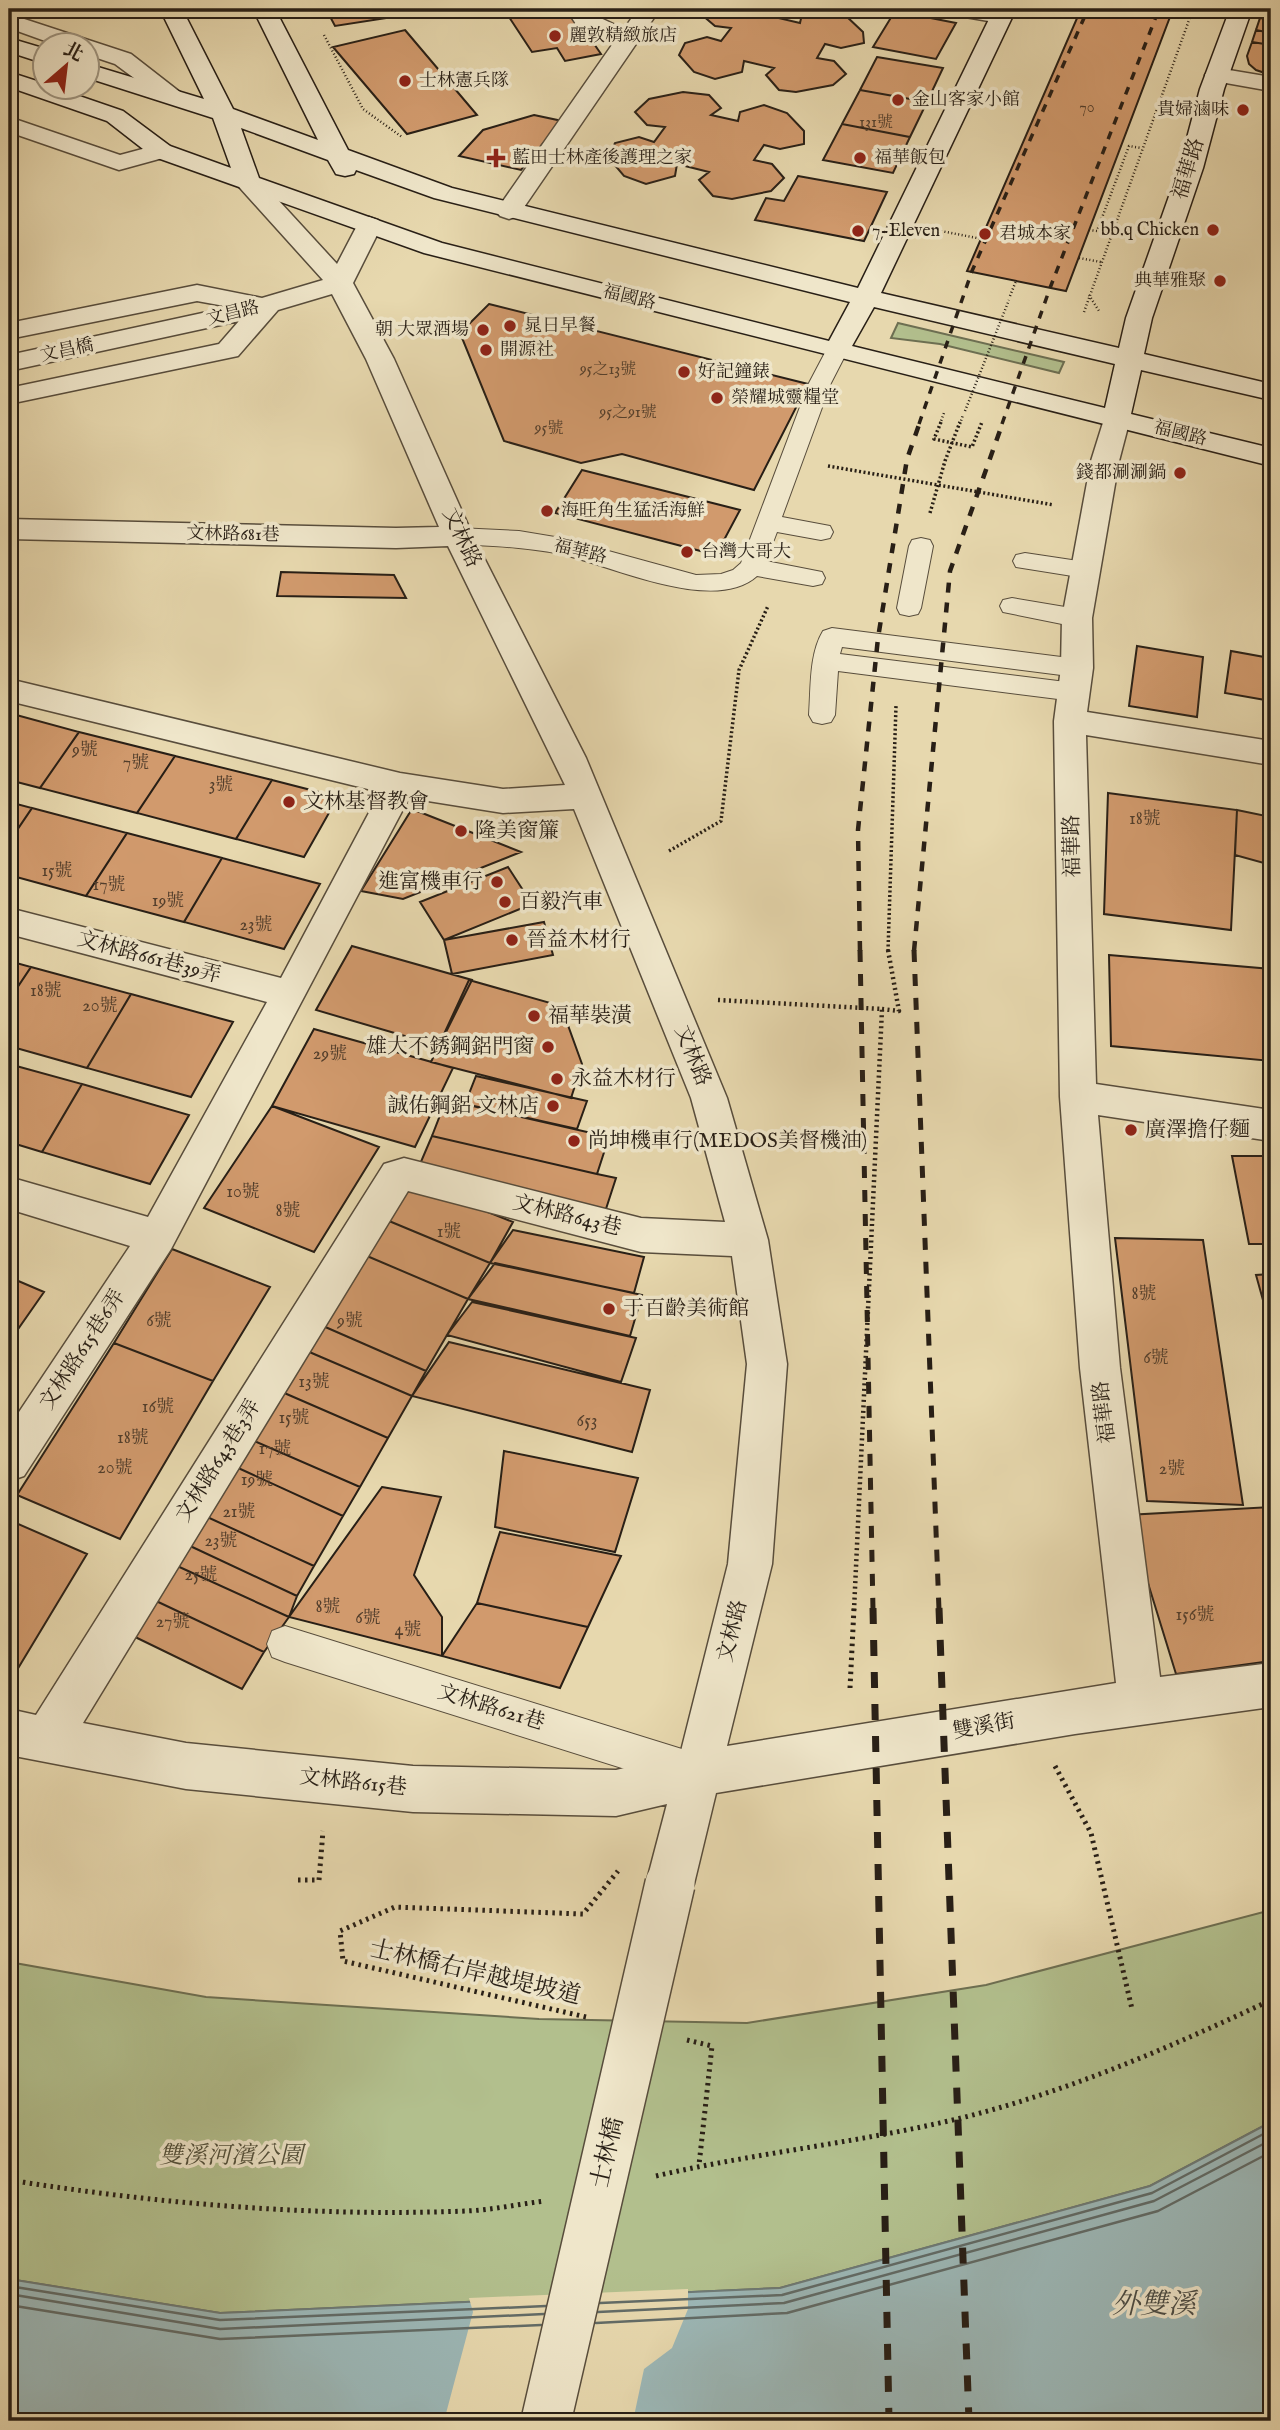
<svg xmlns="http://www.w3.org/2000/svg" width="1280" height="2430" font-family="'IM FELL English','Noto Serif TC',serif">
<rect width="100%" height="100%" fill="#e7d8ae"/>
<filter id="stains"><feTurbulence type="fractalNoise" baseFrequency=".00286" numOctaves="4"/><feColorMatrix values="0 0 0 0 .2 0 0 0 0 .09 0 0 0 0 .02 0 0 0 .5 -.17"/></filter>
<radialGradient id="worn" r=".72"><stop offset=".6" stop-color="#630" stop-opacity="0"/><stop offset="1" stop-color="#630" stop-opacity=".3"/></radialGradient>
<!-- green -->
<path fill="#b2bf8d" stroke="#6d6f52" stroke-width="2" d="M898 323 1064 362 1059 373 940 344 891 338Z
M1271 1910V2122L1150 2186 780 2288 220 2313 9 2279V1962L206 1997 539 2019 747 2023 986 1985Z"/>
<!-- water -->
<path fill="#9cb7b6" stroke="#6e7a76" stroke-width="2" d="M1271 2122V2421H9V2279L220 2313 780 2288 1150 2186Z"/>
<!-- pier -->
<path fill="#e7d8ae" d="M688 2289V2309L672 2348 644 2369 633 2421H444L473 2312 469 2298Z"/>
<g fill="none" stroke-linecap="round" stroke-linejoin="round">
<!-- shore -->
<path stroke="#626b66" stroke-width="2.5" d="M9 2286 220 2320 546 2306
M9 2294 220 2329 544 2314
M600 2303 782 2295 1152 2193 1271 2130
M9 2305 220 2339 541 2325
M598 2312 784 2303 1154 2201 1271 2140
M596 2323 787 2313 1158 2211 1271 2152"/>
</g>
<!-- building -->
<path fill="#d19a6d" stroke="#281f16" stroke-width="2" d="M326 9H389L393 17 335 26Z
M515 9H570L601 54 565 61 557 48 532 52 505 11Z
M709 9H779L782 13 774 17 800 23 802 14 825 9 846 16 863 32 864 43 841 48 825 44 817 58 834 61 846 74 833 85 796 92 779 90 766 75 774 68 744 61 742 72 715 79 694 72 679 55 685 43 707 37 721 41 731 28 715 26 702 15Z
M1081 9H1173L1066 291 967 271Z
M895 11 956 23 936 59 873 47Z
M1260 18 1271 20V33L1256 30Z
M405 30 477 115 407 134 333 47Z
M1256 30 1271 33V45L1252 42Z
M1252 42 1271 45V75L1256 70 1249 64 1247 56Z
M877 57 943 68 927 102 860 90Z
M860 90 927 102 910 137 842 124Z
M683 92 709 95 721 108 711 115 738 121 740 112 764 105 787 113 804 131V144L780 149 764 145 754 160 772 164 784 178 771 191 732 199 713 196 699 180 709 172 677 164 675 176 646 184 624 176 608 157 615 143 639 137 654 142 665 127 647 125 635 112 649 99Z
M534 115 562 121 521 170 459 156 483 130Z
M842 124 910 137 893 173 823 160Z
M798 176 887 192 864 241 755 220 766 198 784 201Z
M489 304 808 384 754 490 622 454 581 463 504 441 460 333Z
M582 470 740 510 716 555 555 513Z
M281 572 394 575 406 598 277 596Z
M1137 646 1203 657 1197 717 1129 706Z
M1271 649V701L1225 693 1231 651 1270 658Z
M9 713 79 732 40 788 9 780Z
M79 732 175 756 137 813 40 788Z
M175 756 272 780 236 839 137 813Z
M272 780 338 797 304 857 236 839Z
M1108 793 1237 810 1231 930 1104 914Z
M9 802 32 808 9 842Z
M32 808 127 833 86 896 9 875V842Z
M412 809 521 852 403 899 361 891Z
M1237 810 1271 817V865L1235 855Z
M127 833 222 858 184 922 86 896Z
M222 858 320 884 284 949 184 922Z
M508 867 532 904 444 940 420 902Z
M544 922 553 955 452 974 444 940Z
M352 946 472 980 439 1046 316 1010Z
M1109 955 1271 969V1061L1111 1046Z
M9 961 31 967 9 1000Z
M31 967 131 994 87 1068 9 1046V1000Z
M469 980 561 1006 582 1064 571 1098 431 1062Z
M131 994 233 1022 191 1097 87 1068Z
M314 1029 453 1068 415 1147 272 1106Z
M9 1064 82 1084 42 1152 9 1142Z
M476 1076 587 1101 577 1129 465 1104Z
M82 1084 189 1115 150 1184 42 1152Z
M446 1100 609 1137 597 1174 432 1136Z
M272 1106 379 1147 314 1252 204 1208Z
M432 1136 597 1174 616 1178 604 1215 417 1171Z
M1232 1156H1271V1244H1249Z
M413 1182 513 1222 490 1263 389 1221Z
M389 1221 490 1263 468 1299 367 1256Z
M513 1230 644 1257 634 1293 490 1263Z
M1115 1238 1203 1240 1243 1505 1147 1501Z
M172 1249 270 1287 213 1381 114 1343Z
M367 1256 468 1299 426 1371 323 1326Z
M495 1263 642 1295 630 1336 468 1299Z
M1271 1274V1329L1256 1275Z
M9 1277 44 1292 9 1342Z
M472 1302 636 1338 621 1382 447 1335Z
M323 1326 426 1371 412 1396 307 1351Z
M449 1342 650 1390 632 1452 412 1396Z
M114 1343 213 1381 120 1539 17 1495Z
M307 1351 412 1396 388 1438 282 1392Z
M282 1392 388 1438 360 1487 252 1440Z
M252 1440 360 1487 343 1516 236 1467Z
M504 1451 638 1478 615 1552 495 1527Z
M236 1467 343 1516 314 1566 205 1516Z
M382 1487 441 1497 414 1575 442 1617V1656L289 1617Z
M1271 1507V1661L1176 1674 1127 1515Z
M205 1516 314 1566 297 1596 188 1545Z
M9 1520 87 1554 14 1675 9 1673Z
M500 1532 621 1556 588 1627 477 1603Z
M188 1545 297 1596 289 1617 175 1565Z
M175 1565 289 1617 264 1652 154 1600Z
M154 1600 264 1652 242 1689 131 1635Z
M477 1603 588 1627 560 1688 442 1656Z"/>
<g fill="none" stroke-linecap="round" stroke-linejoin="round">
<!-- lane casing -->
<g stroke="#584d3c" stroke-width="2">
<path id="lane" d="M837 343 845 345 848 350 831 383 782 517 830 526 833 532 830 538 821 540 777 532 766 561 822 572 825 578 822 584 813 586 757 576C714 615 610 565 560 554 526 547 492 546 458 544L449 542 446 536 449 530 458 528 519 531 561 538 696 575 721 574 733 570 741 563 809 383 829 345Z
M921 538 930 540 933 546 921 608 918 614 909 616 900 614 897 608 909 546 912 540Z
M1025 553 1085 562 1094 564 1097 570 1094 576 1085 578 1016 567 1013 561 1016 555Z
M1012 598 1077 609 1086 612 1090 618 1086 624 1077 627 1003 612 1000 606 1003 600Z
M832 628 1077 659 1086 662 1090 668 1086 674 1077 677 842 647 840 654 1074 683 1083 686 1087 692 1083 698 1074 701 838 671 835 715 831 722 822 724 813 722 809 715C811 688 809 654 823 631Z
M285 1626 698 1754 711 1760 717 1773 711 1786 698 1792 285 1662 272 1657 267 1644 272 1631Z"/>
</g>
<!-- street casing -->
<g stroke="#584d3c" stroke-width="3">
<path id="street" d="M566 9H588L592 14 624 29 638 9H660L518 216 509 219 500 216 496 211 614 42 576 24Z
M945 9 1008 11 1011 16 1008 21 1000 23 948 14Z
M9 14 131 54 185 96 181 101H165L115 64 88 55V46H59L9 28Z
M1217 68 1271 77V91L1209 80 1205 75 1209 70Z
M9 117 120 155 161 144 170 146 173 151 170 156 119 170 9 132Z
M249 176 258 178 337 264 360 220 369 217 378 220 382 225 353 283 394 359 473 536 586 758 727 1098 768 1240 787 1364 772 1564 727 1746 1116 1683 1080 1368 1060 1097 1054 721 1061 668 1062 618 1091 461 1106 413 1116 410 1126 413 1130 419 1119 461 1092 618 1093 668 1087 712 1271 741V765L1086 735 1096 1084 1271 1110V1141L1098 1115 1120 1368 1160 1677 1271 1663V1707L1075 1734 716 1793 694 1884 687 1901 670 1908 653 1901 646 1884 667 1804 616 1816 413 1812 186 1789 9 1755V1709L36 1715 384 1164 404 1158 641 1218 725 1222 691 1098 574 809 503 813 409 798 171 1249 24 1476 9 1481V1427L130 1246 9 1209V1177L148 1217 267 1002 9 934V908L281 978 380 792 9 701V679L400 773 503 789 565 785 448 546 396 548 9 539V519L396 528 439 527 366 359 332 294 278 310 238 356 9 404V388L219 344 239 321 9 371V355L230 307 197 301 9 339V323L197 285 262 298 323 280 240 188 237 183 240 178ZM408 1191 641 1252 732 1256 747 1364 728 1564 680 1755 616 1770 413 1766 186 1743 83 1723Z"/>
</g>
<!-- secondary casing -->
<g stroke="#281f16" stroke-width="3">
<path id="secondary" d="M160 9H182L233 109 318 140 253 9H275L348 150 452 188 858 288 994 9H1016L881 293 1119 348 1126 318 1179 168 1200 89 1230 9H1252L1224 89 1203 168 1152 318 1144 354 1271 384V400L1141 370 1131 414 1271 448V466L424 253 152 156 107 121 9 87V72L46 84V88H56L123 111 170 146 231 168 213 118 88 78V64L204 99ZM241 128 328 160 336 174 345 176 354 174 356 170 434 198 850 302 829 341 442 243 259 178ZM874 307 1115 364 1105 408 852 346Z
M9 38 46 49V64L9 52Z"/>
</g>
<!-- path-far3 -->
<path stroke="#281f16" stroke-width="2.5" stroke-dasharray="1 2.5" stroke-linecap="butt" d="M324 35 363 109 402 137
M1089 230 1097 231 1129 146 1141 148
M941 231 982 239
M1079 258 1101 262
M1089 295 1099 311
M1010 296 1016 281
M1084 312 1193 9
M940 424 944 413
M960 424 963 415"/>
<!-- path-far2 -->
<path stroke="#281f16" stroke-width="3.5" stroke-dasharray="2 2.5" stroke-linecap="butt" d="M941 422 934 439 972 447 982 422
M828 466 1054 505
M930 513 945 461 960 422
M669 851 721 821 739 670 768 606
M888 951 896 706"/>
<!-- path-far1 -->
<path stroke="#281f16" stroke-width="4.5" stroke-dasharray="2 3.5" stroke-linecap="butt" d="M718 1000 882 1009 854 1610
M882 1009 899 1011 888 950"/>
<!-- path -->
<path stroke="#281f16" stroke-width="5" stroke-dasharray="2.5 4.5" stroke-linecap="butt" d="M850 1688 854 1608
M1055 1766 1091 1833 1132 2009
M298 1880H319L323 1831
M586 2017 343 1961 340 1931 395 1907 583 1914 618 1871
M687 2040 712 2046 699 2165
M656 2176C759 2152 866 2142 969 2116 1074 2089 1173 2046 1271 2000
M9 2180C160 2204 313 2217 466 2211 492 2210 519 2204 545 2201"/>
<!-- lane -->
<use href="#lane" fill="#efe6ca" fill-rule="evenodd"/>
<!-- street -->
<use href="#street" fill="#efe6ca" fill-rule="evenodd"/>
<!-- secondary -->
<use href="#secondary" fill="#efe6ca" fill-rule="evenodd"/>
<!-- rail-far3 -->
<path stroke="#281f16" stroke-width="3.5" stroke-dasharray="8 8" stroke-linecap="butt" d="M919 424 972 271 1088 9
M1002 424 1050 288 1159 9"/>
<!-- rail-far2 -->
<path stroke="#281f16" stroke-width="4.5" stroke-dasharray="10 10" stroke-linecap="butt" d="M860 951 858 830 878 638 907 459 920 422
M914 951 950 571 1003 422"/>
<!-- rail-far1 -->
<path stroke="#281f16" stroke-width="5" stroke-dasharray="12 12" stroke-linecap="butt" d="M860 950 873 1610
M914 950 939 1610"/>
<!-- rail -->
<path stroke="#281f16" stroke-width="7" stroke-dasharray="16 16" stroke-linecap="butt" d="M873 1608 889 2421
M939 1608 969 2421"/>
<!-- street-bridge casing -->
<g stroke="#584d3c" stroke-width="52" stroke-linecap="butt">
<path id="street-bridge" d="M546 2421 670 1884"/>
</g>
<!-- path-bridge -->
<path stroke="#281f16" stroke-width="2.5" stroke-dasharray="1 2.5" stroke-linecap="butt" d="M965 411 1009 300"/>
<!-- street-bridge -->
<use href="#street-bridge" stroke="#efe6ca" stroke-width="49"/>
</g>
<!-- markers -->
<g fill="#8f2418" stroke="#efe6ca" stroke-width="2.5">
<circle cx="555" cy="36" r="7"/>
<circle cx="405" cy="81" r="7"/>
<circle cx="898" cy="100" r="7"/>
<circle cx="1243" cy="110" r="7"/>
<path d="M492.5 147.5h7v7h7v7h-7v7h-7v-7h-7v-7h7z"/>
<circle cx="860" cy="158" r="7"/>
<circle cx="1213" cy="230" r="7"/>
<circle cx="858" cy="231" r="7"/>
<circle cx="985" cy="234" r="7"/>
<circle cx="1220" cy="281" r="7"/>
<circle cx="510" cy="326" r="7"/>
<circle cx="483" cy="330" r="7"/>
<circle cx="486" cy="350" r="7"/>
<circle cx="684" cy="372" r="7"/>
<circle cx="717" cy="398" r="7"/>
<circle cx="1180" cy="473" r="7"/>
<circle cx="547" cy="511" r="7"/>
<circle cx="687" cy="552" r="7"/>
<circle cx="289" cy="802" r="7"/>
<circle cx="461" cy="831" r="7"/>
<circle cx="497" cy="882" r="7"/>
<circle cx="505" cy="902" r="7"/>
<circle cx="512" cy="940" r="7"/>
<circle cx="534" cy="1016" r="7"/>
<circle cx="548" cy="1047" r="7"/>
<circle cx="557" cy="1079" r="7"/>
<circle cx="553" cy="1106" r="7"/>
<circle cx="1131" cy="1130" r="7"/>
<circle cx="574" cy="1141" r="7"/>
<circle cx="609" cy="1309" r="7"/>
</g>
<g text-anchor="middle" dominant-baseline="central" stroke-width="7" stroke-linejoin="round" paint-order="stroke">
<!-- far-number labels -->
<g font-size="16" fill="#523e2c">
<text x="1087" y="108">70</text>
<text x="876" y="123">131號</text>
<text x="608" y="370">95之13號</text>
<text x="628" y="413">95之91號</text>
<text x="549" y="429">95號</text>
</g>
<!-- far-poi labels -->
<g font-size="18" fill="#281f16" stroke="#efe6ca" text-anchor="start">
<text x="569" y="36">麗敦精緻旅店</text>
<text x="419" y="81">士林憲兵隊</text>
<text x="912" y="100">金山客家小館</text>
<text x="1229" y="110" text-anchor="end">貴婦滷味</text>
<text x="512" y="158">藍田士林產後護理之家</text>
<text x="874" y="158">福華飯包</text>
<text x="1199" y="230" text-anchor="end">bb.q Chicken</text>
<text x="872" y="231">7-Eleven</text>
<text x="999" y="234">君城本家</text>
<text x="1206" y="281" text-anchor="end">典華雅聚</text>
<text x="524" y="326">晁日早餐</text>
<text x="469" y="330" text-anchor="end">朝 大眾酒場</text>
<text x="500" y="350">開源社</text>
<text x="698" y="372">好記鐘錶</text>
<text x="731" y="398">榮耀城靈糧堂</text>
<text x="1166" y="473" text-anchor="end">錢都涮涮鍋</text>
<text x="561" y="511">海旺角生猛活海鮮</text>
<text x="701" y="552">台灣大哥大</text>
</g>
<!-- far-street labels -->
<g font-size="18" fill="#281f16" stroke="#efe6ca">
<text transform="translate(629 298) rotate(14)">福國路</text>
<text transform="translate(233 314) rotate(-14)">文昌路</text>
<text transform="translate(67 351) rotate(-12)">文昌橋</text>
<text transform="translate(1180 434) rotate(14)">福國路</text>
<text transform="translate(233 535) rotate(1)">文林路681巷</text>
<text transform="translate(580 552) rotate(14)">福華路</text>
</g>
<!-- number labels -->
<g font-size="18" fill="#523e2c">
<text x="85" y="750">9號</text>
<text x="136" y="763">7號</text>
<text x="221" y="785">3號</text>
<text x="1145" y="819">18號</text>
<text x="57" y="871">15號</text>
<text x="109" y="885">17號</text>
<text x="168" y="901">19號</text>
<text x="256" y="925">23號</text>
<text x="46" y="991">18號</text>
<text x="100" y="1006">20號</text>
<text x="330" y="1054">29號</text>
<text x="243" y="1192">10號</text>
<text x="288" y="1211">8號</text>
<text x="449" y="1232">1號</text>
<text x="1144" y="1294">8號</text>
<text x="159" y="1321">6號</text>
<text x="350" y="1321">9號</text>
<text x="1156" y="1358">6號</text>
<text x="314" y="1382">13號</text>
<text x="158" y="1407">16號</text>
<text x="294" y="1418">15號</text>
<text x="587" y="1421">653</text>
<text x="133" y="1438">18號</text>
<text x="275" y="1449">17號</text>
<text x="115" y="1468">20號</text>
<text x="1172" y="1469">2號</text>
<text x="257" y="1480">19號</text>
<text x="239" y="1512">21號</text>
<text x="221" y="1541">23號</text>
<text x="201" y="1575">25號</text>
<text x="328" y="1607">8號</text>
<text x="1195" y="1615">156號</text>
<text x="368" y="1618">6號</text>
<text x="173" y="1622">27號</text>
<text x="408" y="1630">4號</text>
</g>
<!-- street labels -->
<g font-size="21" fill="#281f16" stroke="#efe6ca">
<text transform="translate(1189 169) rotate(-73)">福華路</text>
<text transform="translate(461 538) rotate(65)">文林路</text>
<text transform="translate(1073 846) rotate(-91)">福華路</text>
<text transform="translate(149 958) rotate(15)">文林路661巷39弄</text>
<text transform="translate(692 1056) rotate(68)">文林路</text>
<text transform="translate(567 1216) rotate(14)">文林路643巷</text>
<text transform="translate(83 1350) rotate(-57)">文林路615巷6弄</text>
<text transform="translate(1105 1412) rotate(-97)">福華路</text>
<text transform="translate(219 1461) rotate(-58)">文林路643巷3弄</text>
<text transform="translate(733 1631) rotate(-76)">文林路</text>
<text transform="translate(491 1708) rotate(17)">文林路621巷</text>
<text transform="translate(984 1727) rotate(-10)">雙溪街</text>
<text transform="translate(353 1783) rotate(6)">文林路615巷</text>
</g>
<!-- poi labels -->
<g font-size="21" fill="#281f16" stroke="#efe6ca" text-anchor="start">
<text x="303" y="802">文林基督教會</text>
<text x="475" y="831">隆美窗簾</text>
<text x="483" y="882" text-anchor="end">進富機車行</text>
<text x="519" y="902">百毅汽車</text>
<text x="526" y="940">晉益木材行</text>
<text x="548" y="1016">福華裝潢</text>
<text x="534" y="1047" text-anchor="end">雄大不銹鋼鋁門窗</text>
<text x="571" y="1079">永益木材行</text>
<text x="539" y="1106" text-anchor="end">誠佑鋼鋁 文林店</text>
<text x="1145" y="1130">廣澤擔仔麵</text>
<text x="588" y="1141">尚坤機車行(MEDOS美督機油)</text>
<text x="623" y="1309">于百齡美術館</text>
</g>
<!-- near-street labels -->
<g font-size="24" fill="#281f16" stroke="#efe6ca">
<text transform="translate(475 1973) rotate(13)">士林橋右岸越堤坡道</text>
<text transform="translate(608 2153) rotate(-77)">士林橋</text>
</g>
<!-- near-park labels -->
<g font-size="24" font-style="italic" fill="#514f3a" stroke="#efe6ca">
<text x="231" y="2156">雙溪河濱公園</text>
</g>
<!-- near-water labels -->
<g font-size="28" font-style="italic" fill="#4b4d46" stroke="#efe6ca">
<text x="1154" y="2305">外雙溪</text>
</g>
</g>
<!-- margin -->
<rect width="1280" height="2430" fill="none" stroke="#e7d8ae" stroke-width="35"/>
<rect x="10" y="10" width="1259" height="2409" fill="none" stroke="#281f16" stroke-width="3.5"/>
<rect x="18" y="18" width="1245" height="2395" fill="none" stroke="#281f16" stroke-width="2"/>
<!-- north arrow -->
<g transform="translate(66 66) rotate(28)"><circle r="33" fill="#efe6ca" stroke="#9f9682" stroke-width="2"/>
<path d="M0-5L12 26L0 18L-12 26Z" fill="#8f2418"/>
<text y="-10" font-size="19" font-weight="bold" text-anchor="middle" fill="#281f16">北</text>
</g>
<rect width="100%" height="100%" filter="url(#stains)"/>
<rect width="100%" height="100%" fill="url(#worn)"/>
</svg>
